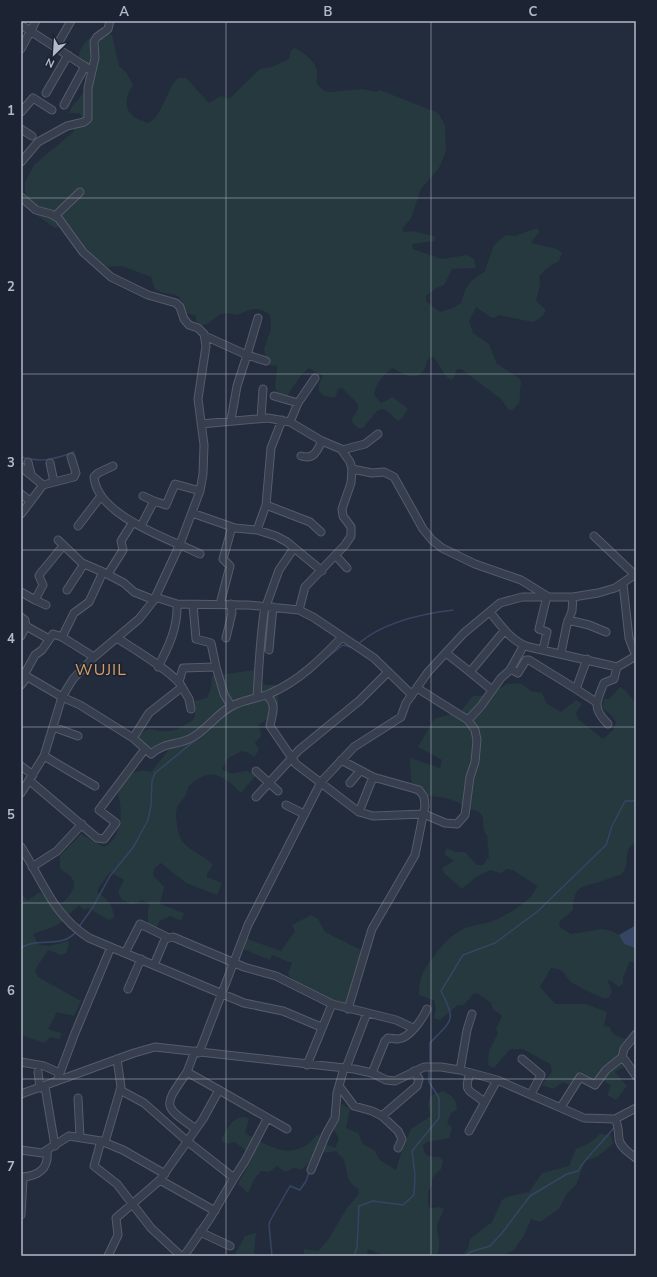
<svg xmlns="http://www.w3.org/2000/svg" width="657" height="1277" font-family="'Nunito Sans',sans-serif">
<rect width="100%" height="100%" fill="#232c3d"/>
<!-- green -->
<path fill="#25393e" d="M99 30 112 35 119 66 126 72 133 85C120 104 127 118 148 123 162 118 167 87 178 78H186L209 103 221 96 229 99 260 69 272 67 289 59 291 50 295 48C303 51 316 62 317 71 318 75 316 79 317 84L324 91 329 92 363 89 376 92 380 90 438 113 445 125 446 151 439 168 421 189 411 218 402 229 404 232 413 231 436 237 434 241 412 244 413 249 442 259 466 255 474 259 476 268 452 269 444 285 436 288 426 296V301L440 312 453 308 461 303 465 290 470 282 485 271 493 247 499 240 506 235 515 236 537 228 539 232 531 243 557 249 562 253 559 261 551 265 539 276 540 285 536 301 546 310C544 316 539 320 533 322L498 315 495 318 490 317 476 307 469 321 473 333 489 344 497 364 519 378 521 381C521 385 520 388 520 391 519 403 523 401 512 410L508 409 500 398 461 369H457L454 378 451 380C442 375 440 363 432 356 427 359 427 362 426 366 419 384 404 374 392 368 383 376 376 382 374 395L381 403 393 397 408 409 403 417 398 421 386 410 382 409 377 411 363 428H358L351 421 358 409V404L342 388 338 389 335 398 324 396 319 391V384L323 376 309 368 302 374 287 396 286 397 277 394 275 387 277 366 268 365 264 349 271 329 270 315C258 305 250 309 238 315 233 315 228 312 222 314 212 317 207 332 196 321V316L188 313C174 283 175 301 155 289L151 277 122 266 108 267 104 265 91 255 70 226 65 225 55 228 32 212 30 202 25 192V182L34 165 72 133 82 119 80 113H69C72 103 85 96 85 86 86 77 82 70 80 62 75 48 91 37 99 30Z
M261 669 260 682 265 685H276C281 706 279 714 259 724L261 736 255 743 259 750 254 757 249 753 242 751 228 758 222 769C232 777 237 771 248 771L255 776 241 793C223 775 210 765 188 787 186 799 181 799 177 808 175 814 177 821 177 826 181 852 198 849 213 865L207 874V877L222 883 217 895 186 883 161 863 154 869 153 875 164 887 160 904 184 913 181 921 170 916 160 921 156 928 148 924V909L150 904 142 900 133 905 122 900 118 892 124 880 110 872 99 887 97 892C108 899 113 905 114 918L109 920 88 908 84 910 79 905 58 925 33 934 39 945 49 946 68 941 69 944 66 953 61 955 48 950 35 970 38 977 81 1001 74 1016 57 1012 48 1029 61 1033 60 1039 50 1037 44 1043 21 1035V894L28 900 40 892 52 904 62 903C69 896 80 886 70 876 67 873 63 872 60 868V856L81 834 104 847C123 837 123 812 118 794 125 777 132 767 151 772L168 751 162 742 151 750 140 742 138 738C148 722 155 733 169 731 178 730 187 724 194 719 196 712 193 708 194 701L207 698 211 688 212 676Z
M520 683 531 691 542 693 546 703 561 712 576 700 582 704 576 713 578 719 603 739 613 730 616 722 611 715 602 708 604 699H609L620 687 626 691 636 704V843C621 848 632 865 621 875 613 876 607 880 599 882 579 887 574 888 573 910L559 922 560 927 571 934 602 929 612 931 619 935 624 944 636 948V963L630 961 629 963 623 978V983L619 987 610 980 608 981 612 992 608 998H603C593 994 583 989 574 984 563 977 568 969 551 968L540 987 555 1004H586L607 1012 604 1026 610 1027C612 1036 618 1037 627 1039L617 1057 626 1066 615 1072 627 1086 616 1100 607 1095 611 1086 600 1078 596 1080 580 1071 569 1085 563 1082 553 1089 542 1085 552 1071 550 1064 523 1049H510L494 1068 488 1065 489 1051 498 1033 496 1029 502 1016 493 1009 491 1003 477 993 473 994 464 1005H458L440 1020 434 1018 436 1009 434 1000 419 995C418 980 424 968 434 956 442 945 450 936 463 929 473 925 483 924 493 921 506 916 534 899 537 886L513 870 507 869 501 873 490 870 476 877 462 889 444 873 442 868 454 861 444 854 447 848 455 852H465L477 865H483L489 857 487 835C479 828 487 820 480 813 477 809 473 811 469 809 464 807 460 803 455 801 442 796 428 796 415 795L411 779 410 758 440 768 442 760 418 747 434 719 461 711 473 696 489 695 507 684Z
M311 915 318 919 325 932 367 953 359 975 354 973 345 1004C326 997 301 990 288 974L292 963 272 955 270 960 241 948 245 938 281 951 295 931 292 925Z
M443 1091C452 1096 457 1099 457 1110L451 1113 447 1123 452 1127 449 1138 427 1142 423 1145C424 1158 430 1156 440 1157L443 1161 441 1169 432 1178V1185L428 1192V1204L430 1208 440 1207 444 1209C442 1215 437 1222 437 1228 438 1238 442 1246 436 1256H385L368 1249 367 1256H304V1249L318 1251 328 1240 347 1208 359 1194V1189C344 1181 349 1174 344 1161 343 1156 338 1155 336 1151L315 1154 306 1166 301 1170 294 1168 285 1172 277 1166 269 1172 261 1171 255 1178 248 1193 238 1184 253 1156 235 1142 226 1144 221 1140C226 1130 236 1111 249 1119L245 1133C264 1143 286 1160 308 1144 312 1141 313 1136 319 1135L326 1141 325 1144 335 1148 339 1139 334 1130 342 1104 350 1109 346 1128 358 1133 363 1144 375 1151 380 1160 396 1170 402 1150 411 1129 431 1116 428 1106 430 1096Z
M600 1134 611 1135 613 1144 597 1157 585 1161 576 1185 567 1193 559 1209 540 1222 531 1219 524 1236 513 1251 499 1256H462L468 1248 470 1239 492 1222 502 1200 506 1197 529 1192 542 1173 569 1166 576 1149 591 1142Z
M256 1233 254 1251 255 1256H234L245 1236Z"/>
<!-- water -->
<path fill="#374564" d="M636 925V948H635L624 944 619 935Z"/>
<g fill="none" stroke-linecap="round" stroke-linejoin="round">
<!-- stream -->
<path stroke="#374564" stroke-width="1.5" d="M21 457C40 463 56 459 74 452
M358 644C383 622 420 614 453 610
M319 664 343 645 354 648
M272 697 281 692
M247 704 266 699
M221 718 238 707
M78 928 93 907 110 876 134 846 148 820 151 806 152 781 155 773 203 734
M21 948C36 937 65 949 76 931
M430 1065V1043C452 1020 457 1021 441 991L463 955 495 943 538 911 606 845 612 826 625 801H636
M272 1256 269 1225 270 1221 290 1186 300 1190 306 1181 309 1172
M354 1256 357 1248 359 1206 373 1201 403 1205 414 1195 415 1175 412 1151 439 1118V1098L429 1082V1069
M465 1256 470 1252 490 1246 502 1233 530 1196 567 1174 578 1171C587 1155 604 1142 615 1126"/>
<!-- minor casing -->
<g stroke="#555c6b" stroke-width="9">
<path id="minor" d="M21 25 92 71
M56 47 71 21
M21 49 36 21
M46 93 68 55
M64 105 85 66
M21 112 33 98 52 110
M21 129 32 136
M21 162 38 142 67 126 84 122 88 119V88L95 58 94 42 97 37 108 29 110 21
M21 197 36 210 51 214 59 219 83 252 111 277 148 295 176 303 180 307 184 319 189 325 198 328 204 334 206 346 198 399 204 445 203 474 200 491 180 544 154 600 139 619 94 657 73 679 62 697 44 756 21 793
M55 216 80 192
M258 318 247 355 266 361
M205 336 247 355 237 386 231 420
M274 396 298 403
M261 418 263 389
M290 422 298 403 315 378
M201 424 268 418 290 422 322 441 341 449 350 462 352 469 351 483 342 509 343 516 351 527V536L345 545 305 587 299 610
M342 450 365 444 378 434
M301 456C314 460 317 451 322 441
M28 462 31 474
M50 463 54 482
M113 466 98 473 94 477C97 516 170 539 200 554
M21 467 43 485 21 514
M352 469 372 473 384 472 394 477 423 529 432 540 442 548 475 564 521 580 547 596 539 629 547 632 543 649
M43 485 74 477 76 473 71 457
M21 494 30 501
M143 496 154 501
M266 505 271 448 282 420
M192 513 235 528 257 530 276 536 287 542 322 571
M78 526 101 496
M141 526 154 501 166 505 175 484 200 491
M257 530 266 505 310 522 321 532
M594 536 635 575
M58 540 82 563 103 572
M336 556 347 568
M108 574 123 550 121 541 133 522
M623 584 629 638 636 656
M67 590 84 564
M21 592 35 600 43 585 39 576 40 574 63 546
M155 597 177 604 248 605 299 610 313 617 374 658 412 695
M35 600 46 605
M220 604 230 566 223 559 232 527
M266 606 279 570 294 548
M490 612C501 626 512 642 529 647L617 667 636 656
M21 617 25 620 26 626
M568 620 589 625 606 632
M21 636 26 626 49 639
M226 638 232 613 231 604
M269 650 273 607
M446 653 470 672 505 630
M561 653 567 624 572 611 573 597
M94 657 62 637 74 613 89 602 103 572 124 583 134 592 154 600
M158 667C169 646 178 627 177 604
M216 667 224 694 231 706
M511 669 518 673 526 660H529L576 689 587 659
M470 672 492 690
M21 673 62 697 80 705 133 738 149 713 182 687C175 673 132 648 117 638
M24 675 35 655 42 650 53 634 62 637
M179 682 183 668 216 667 211 643 196 639 193 605
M21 685 27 677
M182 687 189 699 191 709
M576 689 596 702
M266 695C278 705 272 713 270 726L296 764 359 812 373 816 424 814 445 823 457 824 465 815 470 777 475 762 477 740 475 730 468 720 417 688
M257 697C259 667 260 636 265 606
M468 720 481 706 501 678 510 670 524 645
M608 724C592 708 596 702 604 683L614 679 617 667
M53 727 78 736
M133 738 151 754C166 741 178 746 193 737 207 729 216 715 230 707 243 699 258 699 271 693 299 681 321 659 342 637
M44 756 95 786
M341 760 373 777 419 790 424 797 425 806 415 855 372 929 348 1009
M21 766 33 775
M256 771 278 791
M30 781 97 838 104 839 116 823 99 810 145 749
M350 783 360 771
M256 797 299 750 359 701 388 672
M286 805 304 814
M359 812 373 777
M21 847C43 881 52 914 89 938L244 1003 283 1011 321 1027
M32 867 57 851 82 824
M125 953 140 924 167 937
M154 965 165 939 173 937 244 967 276 976 332 1004 396 1020 413 1028
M128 989 141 959
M199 1053 248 925 321 782 354 747 401 717 406 703 428 672 464 633 500 603 522 597H573L598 593 615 588 636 574
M622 1058 624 1049 636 1034
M522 1059 541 1075 531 1094
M21 1062 44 1066 60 1073
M307 1065 332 1004
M346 1068 367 1013
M460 1070 467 1030 472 1014
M38 1072 40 1088
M187 1072C164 1106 161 1105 196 1129
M372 1073 385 1041 388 1038C391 1038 395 1039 398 1039 410 1038 423 1018 427 1009
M470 1073C463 1094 470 1089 484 1102
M57 1081 75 1033 111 947
M339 1086 354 1106 372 1111 382 1116 398 1131 402 1139 398 1148
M45 1087 55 1146
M120 1090 144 1103 187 1141 234 1178 209 1220 184 1256
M219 1090 287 1129
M21 1094 134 1053 155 1047 354 1069 372 1073 386 1080 395 1081 424 1067H441L460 1070 497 1080 584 1118 615 1119 636 1108
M78 1098 80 1137
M561 1107 580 1077 595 1085 606 1070 621 1058 625 1060 636 1076
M382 1116 417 1086 419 1079 414 1071
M615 1119C619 1125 618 1132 619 1139 620 1147 629 1153 636 1158
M469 1131 497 1080
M101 1141 94 1166 117 1184 151 1228 181 1256
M105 1142 121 1087 117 1059
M21 1150 42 1153 69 1136 101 1141 123 1150 165 1174
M311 1170 326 1134 335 1118 337 1093 344 1068
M21 1177 23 1180 21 1215
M22 1177C39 1176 49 1168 47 1151
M234 1178 245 1161 267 1119
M160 1180 215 1211
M200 1232 230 1246
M108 1256 118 1235 116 1218 160 1180 203 1119 219 1090 187 1072 195 1051"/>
</g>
<!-- minor -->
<use href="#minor" stroke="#373e4d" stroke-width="7"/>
</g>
<!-- grid -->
<path fill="none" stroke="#b3b9c9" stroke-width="1" stroke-opacity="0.55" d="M226 21V1256M431 21V1256M21 198H636M21 374H636M21 550H636M21 727H636M21 903H636M21 1079H636"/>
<g text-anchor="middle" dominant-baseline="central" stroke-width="3.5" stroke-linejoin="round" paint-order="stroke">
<!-- quarter labels -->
<g font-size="16" letter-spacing="1" fill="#d6a061" stroke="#1c2332">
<text x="101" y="670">WUJIL</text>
</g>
</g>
<!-- border -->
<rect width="657" height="1277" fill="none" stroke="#1c2332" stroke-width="44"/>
<!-- north arrow -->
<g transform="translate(54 54) rotate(205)" stroke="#1c2332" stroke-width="3" paint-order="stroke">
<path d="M0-3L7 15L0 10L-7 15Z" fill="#b3b9c9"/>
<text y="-6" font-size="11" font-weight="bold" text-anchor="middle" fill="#b3b9c9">N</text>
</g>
<rect x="22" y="22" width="613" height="1233" fill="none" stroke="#b3b9c9" stroke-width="1.5"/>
<g font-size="13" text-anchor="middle" font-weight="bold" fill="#b3b9c9">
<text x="124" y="16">A</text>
<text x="328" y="16">B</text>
<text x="533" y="16">C</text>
<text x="11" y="115">1</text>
<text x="11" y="291">2</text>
<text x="11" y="467">3</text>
<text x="11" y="643">4</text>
<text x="11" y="819">5</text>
<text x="11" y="995">6</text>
<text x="11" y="1171">7</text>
</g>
</svg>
